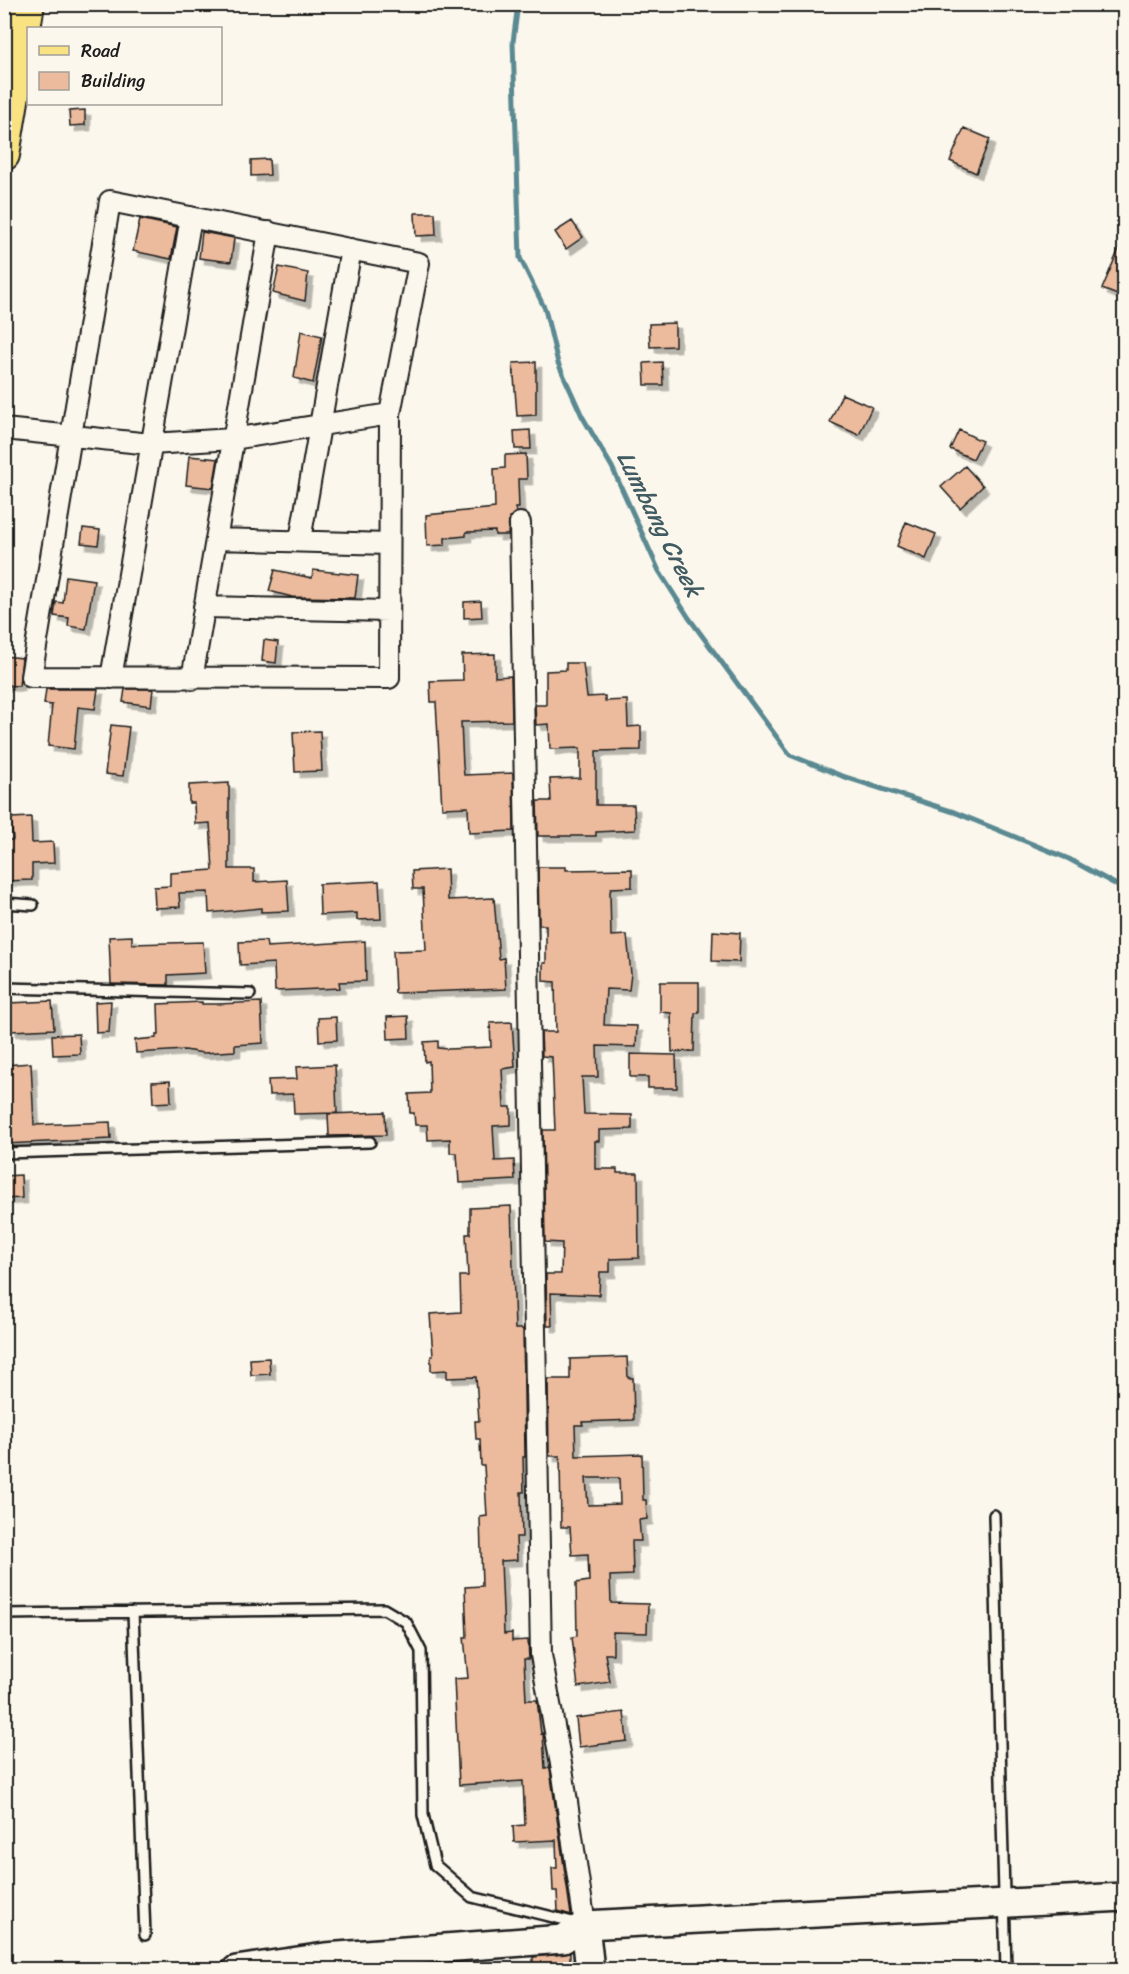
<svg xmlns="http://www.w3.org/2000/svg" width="1129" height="1974" font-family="Sriracha,sans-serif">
<defs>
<filter id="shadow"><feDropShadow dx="5.5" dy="5.5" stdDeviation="0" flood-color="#0004"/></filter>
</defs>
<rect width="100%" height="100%" fill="#fbf7ec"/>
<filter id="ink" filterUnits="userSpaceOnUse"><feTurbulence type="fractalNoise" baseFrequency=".0167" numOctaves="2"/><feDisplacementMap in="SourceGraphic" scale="12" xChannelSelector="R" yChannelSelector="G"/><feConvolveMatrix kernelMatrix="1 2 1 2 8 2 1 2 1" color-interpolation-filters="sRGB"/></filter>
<g filter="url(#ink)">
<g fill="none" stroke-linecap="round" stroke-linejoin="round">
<!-- stream -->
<path stroke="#5a8992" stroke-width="5" d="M518 4 513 42 520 258 545 309 558 363 582 416 612 467 659 571 689 618 790 755 842 776 954 812 1069 859 1124 889"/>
</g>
<!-- building -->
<path fill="#ecbb9d" stroke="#1c1c1c" stroke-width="1.5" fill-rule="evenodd" filter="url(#shadow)" d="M85 110V125L70 126 69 111Z
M964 128 990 139 976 173 950 161Z
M269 159 270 175 251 176V160Z
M415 213H435L436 235 416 236Z
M140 219 177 227 171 259 133 251Z
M572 221 583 237 566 249 555 232Z
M202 232 234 238 231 262 199 258Z
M1124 237H1125V298L1102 289Z
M279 267 308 273 305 301 273 293Z
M675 323V346L650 347 649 324Z
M301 331 322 336 313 383 294 378Z
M536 362V415L517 416 513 363Z
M662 362 663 385H645L644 363Z
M842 394 872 407 859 435 830 422Z
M530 430 531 449H515L514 431Z
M959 430 982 441 973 459 950 449Z
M526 454 527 479H518L519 508H515L516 512 509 518 508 535H495V531L466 532V536L445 538V545L427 546 426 515 495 508 494 469 505 468V455Z
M189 456 218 459 213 488 186 485Z
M965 466 983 486 960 508 941 487Z
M906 522 936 534 926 559 897 546Z
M83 528 100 530 98 545 81 543Z
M275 570 312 578 313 570 358 575 355 598 292 597 269 591Z
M66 576 94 580 86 629 68 626 69 618 54 616 56 602 63 603Z
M481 601 482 617 464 618V602Z
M264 640 278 642 276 663 262 661Z
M495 654V677L511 676 512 721 461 722 463 766 464 775 513 773 514 831 469 833 468 807 442 808 436 702H431L430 681 463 680 462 655Z
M4 656 22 658 19 686 4 685Z
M566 663H583L587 697 605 696V701L627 700 628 727 641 726V750L596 751V805H634L635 830 596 832V836H538L537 801H551L550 779 580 778V748L550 749 549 724 536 725 535 705H546V671L566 670Z
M46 689H98L95 709 78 707 74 749 48 746 52 705 44 704Z
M125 689H153L151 706 123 702Z
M111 725 129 727 123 776 105 774Z
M320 731 322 771 295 772 293 732Z
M229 783V869H254V882L287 880 289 911 261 912V908L209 913 208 892 179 893 180 907 155 908 154 887 170 886V873L213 870 210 823 195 824 194 803H189V785Z
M31 817 32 843 53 842 54 863 32 864V880L4 881V840H13L11 818Z
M538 867H566V870L632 869V887L611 888 610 892 611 936 627 935 631 974 629 990 606 989 604 1025 637 1026 636 1047 597 1046 598 1077H582L584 1114 632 1115V1129L599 1130V1141H595V1169H617V1173H638L639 1258 610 1259V1272H600L599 1295 551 1293 552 1326H547L546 1274H561L562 1243 545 1242 543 1130H555L552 1057 542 1056 541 1032H556L555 982 543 981V963H546V925H539Z
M447 869 448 900 494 898 499 959 504 958 506 989 395 993 393 951 426 950 423 889H413L412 871Z
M379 881 381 919 357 920V913L320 915 319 884Z
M713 931 740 933 739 962 712 961Z
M132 936V944L203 942 205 973 168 975V985L111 984 109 937Z
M266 941 267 947 365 941 366 981 339 982 340 988 275 991 274 963 240 965 239 942Z
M660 982H699V1013H695L694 1051 672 1052 671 1013 660 1012Z
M52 1001 54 1029 11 1031 9 1003Z
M111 1001 109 1032 96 1033 95 1002Z
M202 1002V1004H218L261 1002 263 1043 235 1045V1051L203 1053 185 1050 136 1053 135 1040 156 1038V1035H159L158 1004Z
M408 1016 409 1038 388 1039 387 1017Z
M336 1017 337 1040 319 1041 318 1018Z
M512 1022 515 1067 502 1069 504 1107H511V1125L493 1126 495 1161 514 1160 515 1180 459 1183 457 1153H450V1139L428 1140 427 1125H415L414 1113H410L409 1094 430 1093 429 1061 425 1062 424 1042 438 1041V1048L448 1049 491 1047 490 1023Z
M79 1034 80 1054 53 1055 52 1035Z
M630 1054 676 1055 677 1088H648V1077H630Z
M31 1063 34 1125 110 1122 111 1139 4 1144V1065Z
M335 1065 337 1113 294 1114 293 1094 269 1095 268 1080 297 1079 296 1067Z
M170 1081 171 1102 153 1103 152 1082Z
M385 1112 386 1135 329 1136 328 1114Z
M21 1175 22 1198 4 1199V1176Z
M511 1206 515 1329H523L525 1457H523L524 1492H521L522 1537H516L517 1560 501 1561 504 1634 512 1633V1641L528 1640 529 1659H524L526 1700H537L541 1734 543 1733 545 1769 550 1768 551 1777 571 1915 558 1911 557 1891H553L552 1868H557L556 1840 514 1842 513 1826 525 1825 523 1781 459 1785 454 1679 468 1678 464 1637H467L465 1587 482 1586 480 1517 487 1516 484 1466H481L480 1439H476L475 1421H479L476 1377 447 1378V1370L431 1371V1356H433L430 1314 461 1312 460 1276H468L466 1234H470V1208Z
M627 1357 628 1378H633L634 1420 582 1422 583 1425H575L576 1456 642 1454 643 1500H646L647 1519 639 1520 641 1541H632L633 1575 610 1576 611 1603 648 1604 647 1633 613 1632V1654H605L610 1682 578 1687 572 1637 577 1636 576 1583 589 1581 588 1554 572 1555 570 1527H561L560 1456H549L548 1379H570V1359ZM586 1478H619L620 1504 588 1505Z
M269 1358 270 1374 251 1375 250 1359Z
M624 1712 627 1741 579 1747 576 1718Z
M570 1953V1970L533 1968V1957Z"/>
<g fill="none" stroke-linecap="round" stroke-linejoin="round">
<!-- lane casing -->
<g stroke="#1c1c1c" stroke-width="14">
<path id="lane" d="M4 903 33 905
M4 988 250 994
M4 1153 370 1142
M994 1515 1006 1970
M133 1612 145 1935
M4 1614 384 1609 406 1622 421 1651 423 1815 435 1865 472 1897 577 1923"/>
</g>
<!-- street casing -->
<g stroke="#1c1c1c" stroke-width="24">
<path id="street" d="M110 201 419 263 390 414 389 678 31 677Z
M4 429 151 444 233 439 390 414
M520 523 541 1655 563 1775 585 1925
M216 539 389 544
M300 540 351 249
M204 607 389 611
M111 678 191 217
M192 679 269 232"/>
</g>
<!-- secondary casing -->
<g stroke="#1c1c1c" stroke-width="32">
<path id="secondary" d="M585 1925 590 1970
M236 1970 325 1957 563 1939 585 1925 1124 1897"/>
</g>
<!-- primary casing -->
<g stroke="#1c1c1c" stroke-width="34">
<path id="primary" d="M4 155 29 4"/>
</g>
<!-- lane -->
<use href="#lane" stroke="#fbf7ec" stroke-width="9"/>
<!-- street -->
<use href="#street" stroke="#fbf7ec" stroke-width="20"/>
<!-- secondary -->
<use href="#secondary" stroke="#fbf7ec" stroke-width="27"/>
<!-- primary -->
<use href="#primary" stroke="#f8e281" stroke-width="30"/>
</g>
</g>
<g text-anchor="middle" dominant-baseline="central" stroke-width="4.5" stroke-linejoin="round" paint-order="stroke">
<!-- water labels -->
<g font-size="24" font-style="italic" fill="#405b61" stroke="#fbf7ec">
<text transform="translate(660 524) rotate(63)">Lumbang Creek</text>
</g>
</g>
<!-- margin -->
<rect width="1129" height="1974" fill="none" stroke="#fbf7ec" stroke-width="24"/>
<rect x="12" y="12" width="1105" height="1950" fill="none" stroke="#1c1c1c" stroke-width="2" filter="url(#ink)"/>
<!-- legend -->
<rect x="27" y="27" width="195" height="78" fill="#fbf7ec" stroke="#a29f99" stroke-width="1.5"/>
<rect x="39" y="46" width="30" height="9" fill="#f8e281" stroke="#a29f99" stroke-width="1.5"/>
<text x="81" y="57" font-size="18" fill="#1c1c1c">Road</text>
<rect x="39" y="72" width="30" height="18" fill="#ecbb9d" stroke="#a29f99" stroke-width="1.5"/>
<text x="81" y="87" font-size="18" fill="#1c1c1c">Building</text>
</svg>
